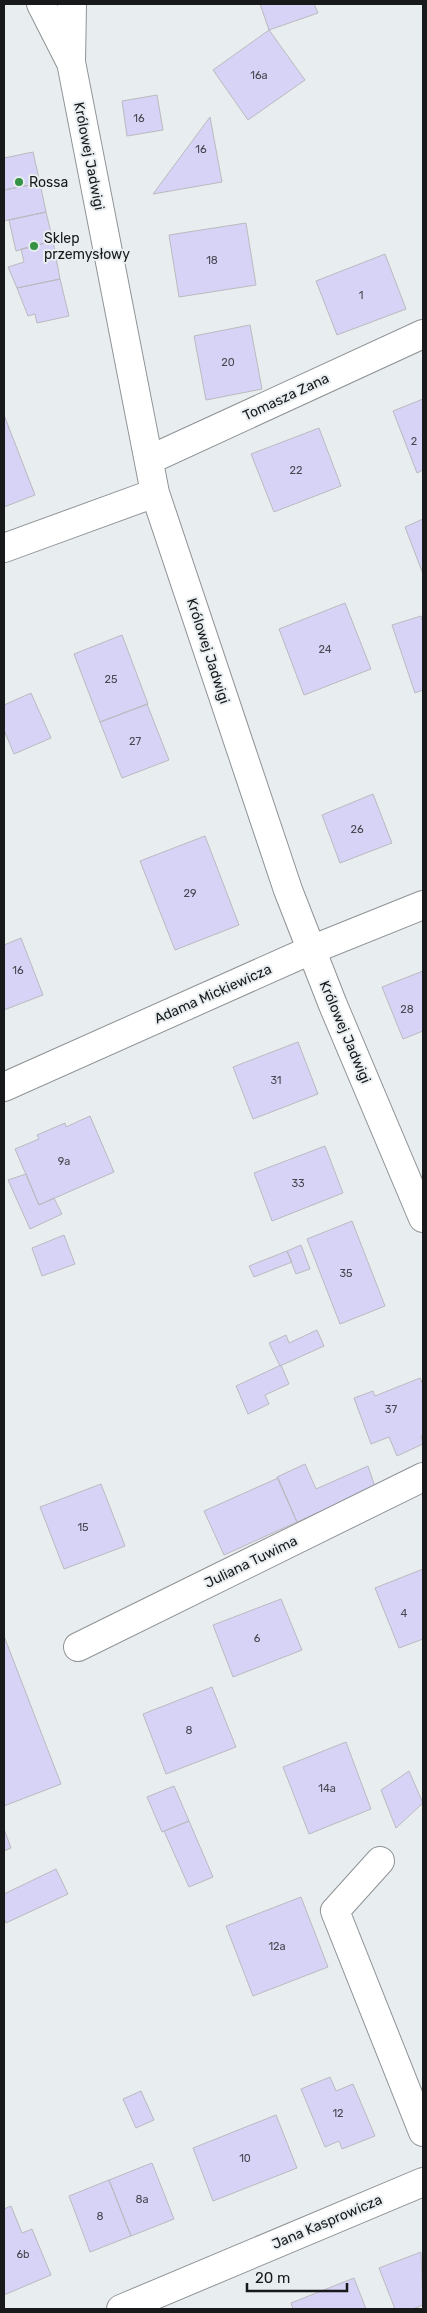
<svg xmlns="http://www.w3.org/2000/svg" width="427" height="2313" font-family="Rubik,sans-serif">
<rect width="100%" height="100%" fill="#e8edf0"/>
<!-- building -->
<path fill="#d6d3f6" stroke="#bbbabf" d="M260 4H314L318 13 269 30Z
M269 30 305 80 248 120 213 70Z
M157 95 163 130 127 136 122 101Z
M210 117 222 182 153 194Z
M33 152 40 183 4 190V158Z
M40 183 46 212 4 221V190Z
M46 212 53 241 16 251 9 220Z
M246 223 256 285 179 297 169 235Z
M53 241 60 279 17 288 8 267 24 262 21 249Z
M385 254 406 309 337 335 316 281Z
M60 279 69 316 37 323 35 314 28 316 17 288Z
M250 325 262 389 206 400 194 336Z
M423 399V470L417 473 393 411Z
M4 415 35 495 4 507Z
M319 428 341 486 274 512 251 454Z
M423 519V574L405 527Z
M345 603 371 669 304 695 279 629Z
M421 616 423 623V690L415 693 392 625Z
M122 635 148 704 100 722 74 654Z
M31 693 51 738 14 754 4 730V705Z
M147 704 169 760 122 778 100 722Z
M373 794 392 843 340 863 322 815Z
M205 836 239 925 175 950 140 861Z
M21 938 43 995 4 1010V945Z
M423 971V1031L403 1039 382 987Z
M298 1042 318 1094 253 1119 233 1067Z
M90 1116 114 1172 39 1205 15 1149 39 1139 37 1135 65 1123 66 1127Z
M325 1146 343 1193 272 1221 254 1173Z
M26 1174 39 1205 54 1198 62 1214 30 1229 8 1180Z
M352 1221 385 1306 340 1324 307 1239Z
M64 1235 75 1264 42 1276 32 1248Z
M301 1245 310 1269 296 1274 287 1251Z
M287 1251 292 1262 254 1277 249 1266Z
M317 1330 324 1346 280 1366 269 1343 286 1335 289 1343Z
M281 1365 289 1384 265 1395 269 1404 248 1414 236 1386Z
M420 1378 423 1385V1435L421 1436 423 1444 397 1456 389 1437 371 1444 354 1398 373 1391 375 1396Z
M305 1464 316 1489 368 1466 375 1487 297 1522 277 1477Z
M278 1478 297 1522 224 1555 204 1511Z
M101 1484 125 1546 64 1569 40 1507Z
M423 1569V1639L399 1648 375 1588Z
M281 1599 302 1650 233 1677 213 1625Z
M4 1636 61 1784 4 1806Z
M212 1687 236 1747 166 1774 143 1714Z
M346 1742 371 1809 309 1834 283 1767Z
M409 1771 423 1803 396 1828 381 1790Z
M174 1786 189 1821 162 1832 147 1797Z
M189 1821 213 1877 189 1887 164 1831Z
M4 1829 11 1848 4 1851Z
M56 1869 68 1894 6 1923 4 1918V1894Z
M301 1897 328 1967 253 1996 226 1926Z
M330 2077 336 2091 353 2084 375 2136 342 2149 339 2141 325 2147 301 2089Z
M141 2091 154 2120 136 2128 123 2099Z
M276 2115 297 2168 213 2201 193 2148Z
M152 2163 174 2219 131 2236 109 2180Z
M109 2180 131 2236 90 2252 69 2196Z
M11 2206 22 2233 32 2229 51 2275 4 2295V2209Z
M421 2252 423 2305 413 2309H395L379 2268Z
M354 2278 366 2309H293L291 2303Z"/>
<g fill="none" stroke-linecap="round" stroke-linejoin="round">
<!-- minor casing -->
<g stroke="#8f9396" stroke-width="30">
<path id="minor" d="M41 4 70 61
M72 4 71 62 155 493 288 890 333 1005 423 1218
M149 460 423 334
M4 548 155 493
M4 1087 311 950 423 905
M78 1647 423 1477
M380 1861 335 1911 423 2132
M121 2309 423 2182"/>
</g>
<!-- minor -->
<use href="#minor" stroke="#fff" stroke-width="28"/>
</g>
<!-- markers -->
<g fill="#359143" stroke="#e8edf0" stroke-width="2">
<circle cx="19" cy="182" r="5"/>
<circle cx="34" cy="246" r="5"/>
</g>
<g text-anchor="middle" dominant-baseline="central" stroke-width="4" stroke-linejoin="round" paint-order="stroke">
<!-- number labels -->
<g font-size="11" fill="#474851">
<text x="259" y="75">16a</text>
<text x="139" y="118">16</text>
<text x="201" y="149">16</text>
<text x="212" y="260">18</text>
<text x="361" y="295">1</text>
<text x="228" y="362">20</text>
<text x="414" y="441">2</text>
<text x="296" y="470">22</text>
<text x="325" y="649">24</text>
<text x="111" y="679">25</text>
<text x="135" y="741">27</text>
<text x="357" y="829">26</text>
<text x="190" y="893">29</text>
<text x="18" y="970">16</text>
<text x="407" y="1009">28</text>
<text x="276" y="1080">31</text>
<text x="64" y="1161">9a</text>
<text x="298" y="1183">33</text>
<text x="346" y="1273">35</text>
<text x="391" y="1409">37</text>
<text x="83" y="1527">15</text>
<text x="404" y="1613">4</text>
<text x="257" y="1638">6</text>
<text x="189" y="1730">8</text>
<text x="327" y="1788">14a</text>
<text x="277" y="1946">12a</text>
<text x="338" y="2113">12</text>
<text x="245" y="2158">10</text>
<text x="142" y="2199">8a</text>
<text x="100" y="2216">8</text>
<text x="23" y="2254">6b</text>
</g>
<!-- street labels -->
<g font-size="14" fill="#17191a" stroke="#e8edf0">
<text transform="translate(89 156) rotate(79)">Królowej Jadwigi</text>
<text transform="translate(286 397) rotate(-25)">Tomasza Zana</text>
<text transform="translate(208 651) rotate(72)">Królowej Jadwigi</text>
<text transform="translate(213 994) rotate(-24)">Adama Mickiewicza</text>
<text transform="translate(345 1032) rotate(67)">Królowej Jadwigi</text>
<text transform="translate(251 1562) rotate(-26)">Juliana Tuwima</text>
<text transform="translate(327 2222) rotate(-23)">Jana Kasprowicza</text>
</g>
<!-- poi labels -->
<g font-size="14" fill="#17191a" stroke="#e8edf0" text-anchor="start">
<text x="29" y="182">Rossa</text>
<text x="44" y="238">Sklep<tspan x="44" dy="16">przemysłowy</tspan></text>
</g>
</g>
<!-- border -->
<rect width="427" height="2313" fill="none" stroke="#17191a" stroke-width="10"/>
<!-- scale -->
<path d="M247 2283v8h100v-8" fill="none" stroke="#17191a" stroke-width="2.5"/>
<text x="255" y="2283" font-size="15" fill="#17191a" stroke="#e8edf0" stroke-width="4" paint-order="stroke">20 m</text>
</svg>
